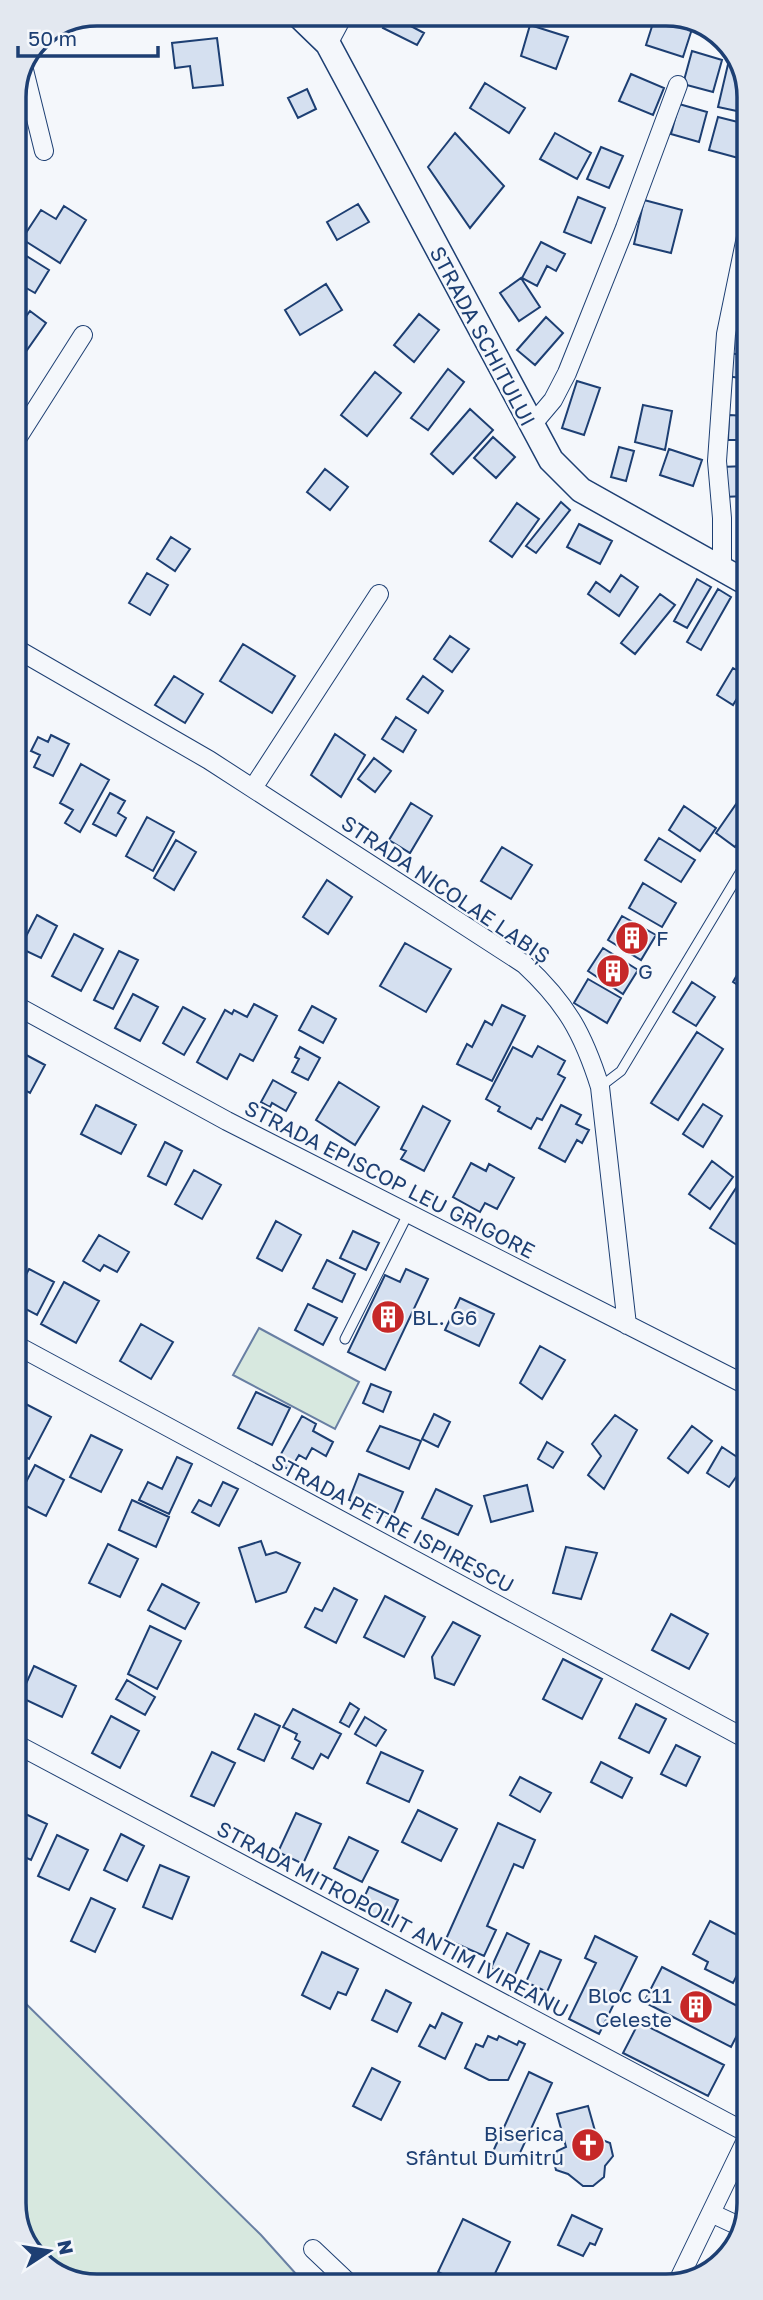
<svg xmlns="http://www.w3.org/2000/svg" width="763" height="2300" font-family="'Golos Text',sans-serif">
<rect width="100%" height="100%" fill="#f4f7fb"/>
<!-- green -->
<path fill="#d7e8df" stroke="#687fa3" stroke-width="2" d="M259 1328 359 1382 335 1429 233 1375Z
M16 1994 261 2235 306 2285 91 2286 43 2266 17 2224Z"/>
<!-- building -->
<path fill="#d5e0f0" stroke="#1d3f73" stroke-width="2" d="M390 15 424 33 417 45 383 28Z
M655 17 692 29 683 57 646 45Z
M530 25 568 37 556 69 521 56Z
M217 38 223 85 193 88 190 66 175 68 172 43Z
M692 51 722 60 713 92 683 84Z
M729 60 738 62 746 76V113L718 107Z
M631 74 664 88 653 115 619 101Z
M485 83 525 108 509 133 470 108Z
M307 89 316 109 298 118 288 98Z
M679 104 707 112 699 142 671 134Z
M718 117 746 124V143L742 159 709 150Z
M455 133 504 186 470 228 428 167Z
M555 133 591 153 577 179 540 159Z
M601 147 623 156 609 188 587 179Z
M578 197 605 208 591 243 564 232Z
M644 200 682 210 671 253 634 244Z
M358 204 369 222 337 240 327 222Z
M64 206 86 220 60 263 22 239 41 210 56 219Z
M541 242 565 254 556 271 547 266 537 286 522 278Z
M20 252 49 270 35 293 14 281V262Z
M521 278 540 307 519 321 500 293Z
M326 284 342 310 300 335 285 310Z
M742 304 747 305V337L735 334Z
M30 311 46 323 27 350 14 341V333Z
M419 314 439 330 414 362 394 345Z
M546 317 563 333 535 365 517 350Z
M730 353 747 356V379L726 376Z
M448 369 464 382 428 430 411 418Z
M375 372 401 393 367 436 341 415Z
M577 381 600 388 584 435 562 428Z
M643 405 672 411 665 450 635 442Z
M470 409 493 430 453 474 431 454Z
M729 415 747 416V440H728Z
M493 437 515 457 496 478 474 458Z
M619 447 634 451 626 481 611 477Z
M669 449 702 460 693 486 660 475Z
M747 466V496L722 497 720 467Z
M325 469 348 487 330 510 307 492Z
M561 502 570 510 536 553 526 546Z
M517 503 539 519 512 557 490 541Z
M579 524 612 541 600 564 567 547Z
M171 537 190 549 175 571 157 559Z
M147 573 168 585 150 615 129 603Z
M621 575 638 587 619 616 588 594 596 582 610 592Z
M697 579 711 587 687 628 674 621Z
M718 589 731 597 701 650 687 642Z
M660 594 675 605 635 654 621 643Z
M450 636 469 649 452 672 434 659Z
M243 644 295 676 272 713 220 681Z
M733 668 747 676V682L733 705 717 695Z
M174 676 203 694 185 723 155 705Z
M423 676 443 691 428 713 407 699Z
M396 717 416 730 403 752 382 739Z
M335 734 365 755 341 797 311 775Z
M51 735 69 744 53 776 34 767 40 755 31 751 38 737 48 742Z
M374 758 391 771 375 792 358 779Z
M81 764 109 780 80 832 65 823 73 810 60 803Z
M110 793 125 801 118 813 126 818 116 836 93 824Z
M741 797 747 802V830L735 847 716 833Z
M411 803 432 816 410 853 389 840Z
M684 806 716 828 700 851 669 830Z
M147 817 174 832 153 871 126 856Z
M659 838 695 860 681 882 645 860Z
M176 840 196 852 174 890 154 878Z
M502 847 532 865 511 899 481 881Z
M327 880 352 897 328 934 303 917Z
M643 883 676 903 662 927 629 908Z
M37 915 57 926 41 958 20 948Z
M622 916 656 935 641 960 608 940Z
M15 917 24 922 15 939Z
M74 934 103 949 81 991 52 976Z
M405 943 451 969 426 1012 380 986Z
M603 948 638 970 623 994 588 971Z
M119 951 138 960 113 1009 94 1000Z
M747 958V991L733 982Z
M588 979 621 998 607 1023 574 1003Z
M692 982 715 997 696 1026 673 1012Z
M133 994 158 1007 140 1041 115 1028Z
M254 1004 277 1016 253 1061 240 1054 227 1079 197 1062 225 1010 232 1014 234 1010 247 1017Z
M502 1005 525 1016 492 1081 457 1064 467 1044 472 1047 485 1021 492 1025Z
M312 1006 336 1019 323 1043 299 1030Z
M183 1007 205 1019 184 1055 163 1043Z
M697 1032 723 1049 678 1120 651 1103Z
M538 1046 565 1061 558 1074 565 1078 542 1120 537 1118 531 1129 498 1111 500 1107 486 1099 513 1047 532 1057Z
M300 1047 320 1058 308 1080 292 1072 299 1059 295 1057Z
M15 1049 45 1065 30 1093 15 1085Z
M273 1080 296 1093 286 1111 272 1103 270 1107 261 1102Z
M339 1082 379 1107 355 1145 316 1120Z
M703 1104 722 1116 703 1147 683 1134Z
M96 1105 136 1125 121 1154 81 1134Z
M561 1105 581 1115 576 1124 589 1130 582 1143 577 1140 565 1162 539 1148Z
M423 1106 450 1121 424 1171 401 1159 406 1151 401 1149Z
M165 1142 182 1151 166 1185 148 1176Z
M712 1161 733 1177 710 1209 689 1194Z
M471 1163 486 1171 489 1164 514 1178 497 1209 485 1203 480 1212 453 1197Z
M194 1170 221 1185 202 1219 175 1204Z
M738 1185 748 1192V1252L710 1228Z
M276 1221 301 1235 282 1271 257 1258Z
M353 1231 379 1243 366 1270 340 1258Z
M99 1235 129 1252 117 1272 104 1265 100 1271 83 1261Z
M327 1260 355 1274 342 1302 313 1288Z
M29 1269 54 1282 37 1315 16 1304V1294Z
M406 1269 428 1279 385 1370 348 1352 385 1275 400 1282Z
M64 1282 99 1301 76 1343 41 1324Z
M460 1298 494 1314 479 1346 445 1330Z
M308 1304 337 1318 323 1345 295 1330Z
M141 1324 173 1342 151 1379 120 1361Z
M540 1346 565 1360 542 1399 520 1383Z
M371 1384 391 1392 383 1412 363 1403Z
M256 1392 290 1408 272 1445 238 1428Z
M18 1400 51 1417 29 1459 16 1452V1404Z
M434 1414 450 1422 438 1447 422 1439Z
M615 1415 637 1430 604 1489 588 1475 601 1456 592 1444Z
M302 1416 316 1424 313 1431 333 1442 326 1456 312 1448 306 1459 299 1455 290 1470 276 1463Z
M380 1426 421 1441 409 1469 367 1451Z
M692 1426 712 1441 688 1473 668 1458Z
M91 1435 122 1450 101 1492 70 1477Z
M547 1442 563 1452 553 1468 538 1459Z
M722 1447 746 1463 729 1487 707 1473Z
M177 1457 192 1464 169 1514 139 1500 148 1482 162 1489Z
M35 1465 64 1480 46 1516 16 1501Z
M359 1474 403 1492 392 1518 349 1500Z
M223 1482 238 1489 219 1526 192 1512 199 1500 211 1506Z
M527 1485 533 1511 491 1522 484 1496Z
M436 1489 472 1506 458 1535 422 1518Z
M132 1500 169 1517 156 1547 119 1530Z
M261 1541 266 1555 276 1552 300 1563 286 1592 256 1602 239 1548Z
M108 1544 138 1559 120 1597 89 1583Z
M566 1547 597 1553 581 1599 553 1593Z
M162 1584 199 1603 185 1629 148 1610Z
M334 1588 357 1600 336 1643 305 1627 315 1608 322 1611Z
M385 1596 425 1617 404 1657 364 1637Z
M671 1614 708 1634 689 1669 652 1650Z
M453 1622 480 1636 454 1685 435 1678 432 1657Z
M150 1626 181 1641 157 1689 128 1674Z
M563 1659 602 1679 582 1719 543 1699Z
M34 1666 76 1686 62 1717 20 1697Z
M127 1680 155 1697 145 1715 116 1699Z
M350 1703 359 1709 349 1727 340 1722Z
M636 1704 666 1719 649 1753 619 1738Z
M293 1709 341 1734 328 1758 321 1754 313 1769 292 1758 300 1742 295 1739 297 1734 283 1727Z
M255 1714 280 1726 264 1761 238 1749Z
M111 1716 139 1731 120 1768 92 1753Z
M365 1717 386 1730 376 1746 355 1734Z
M676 1745 700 1757 686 1786 661 1774Z
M212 1752 235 1763 214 1806 191 1796Z
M381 1752 423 1771 409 1802 367 1783Z
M601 1762 632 1778 622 1798 591 1782Z
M520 1777 551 1793 540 1812 510 1795Z
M418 1810 457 1829 441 1861 402 1842Z
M19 1811 47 1824 31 1860 16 1853V1818Z
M296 1813 321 1824 303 1864 278 1852Z
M498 1823 535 1840 523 1868 514 1864 487 1926 496 1930 484 1956 446 1939Z
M121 1834 144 1846 127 1881 104 1870Z
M57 1835 88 1850 69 1890 38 1876Z
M349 1837 378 1851 362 1882 334 1868Z
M160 1865 189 1877 172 1919 143 1907Z
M369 1887 398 1900 388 1922 359 1908Z
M91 1898 115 1909 95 1952 71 1941Z
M710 1921 749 1941V1952L733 1983 705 1969 708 1962 693 1954Z
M507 1933 529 1944 513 1979 491 1968Z
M595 1936 637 1957 599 2034 569 2019 596 1963 585 1958Z
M540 1951 561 1960 547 1992 526 1982Z
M322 1952 358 1969 346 1995 338 1992 330 2009 302 1995Z
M662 1967 749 2012 731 2047 644 2002Z
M386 1990 411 2003 397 2032 372 2020Z
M442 2013 462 2023 445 2059 419 2046 430 2025 435 2028Z
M639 2022 724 2065 708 2096 623 2053Z
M488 2036 497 2040 499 2036 517 2045 519 2041 525 2044 508 2080H489L465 2068 476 2044 483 2047Z
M372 2068 400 2082 381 2120 353 2106Z
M529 2072 552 2083 514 2166 491 2156Z
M588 2106 597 2138 610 2143 613 2156 605 2166 604 2177 593 2186H583L568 2174 556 2170 553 2158 557 2151 566 2147 557 2114Z
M572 2215 602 2229 595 2245 590 2243 583 2256 558 2245Z
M463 2219 510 2242 490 2284H463L438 2272Z"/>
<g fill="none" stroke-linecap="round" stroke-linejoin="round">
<!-- service casing -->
<g stroke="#1d3f73" stroke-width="11">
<path id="service" d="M600 1087 621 1071 744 866
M345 1339 408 1214"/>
</g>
<!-- minor casing -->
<g stroke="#1d3f73" stroke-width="20">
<path id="minor" d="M328 44 344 14
M24 70 44 151
M531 426 553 400 567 373 625 228 678 85
M15 442 83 335
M722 570V518L717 461 726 334 746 237
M15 648 209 760 524 964C566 1003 583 1033 600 1087L627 1325
M253 788 379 594
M15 1005 227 1121 748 1386
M16 1345 748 1740
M16 1744 749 2134
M711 2213 741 2227
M313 2249 351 2285
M677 2283 749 2134"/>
</g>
<!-- secondary casing -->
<g stroke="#1d3f73" stroke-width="27">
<path id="secondary" d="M297 14 328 44 551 460 581 490 747 583"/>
</g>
<!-- service -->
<use href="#service" stroke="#f4f7fb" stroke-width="9"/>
<!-- minor -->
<use href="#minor" stroke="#f4f7fb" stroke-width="18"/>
<!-- secondary -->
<use href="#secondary" stroke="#f4f7fb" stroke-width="24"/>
</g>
<!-- icons -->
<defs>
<g id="building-disc" transform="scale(1.75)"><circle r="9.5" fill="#c62828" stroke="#f4f7fb"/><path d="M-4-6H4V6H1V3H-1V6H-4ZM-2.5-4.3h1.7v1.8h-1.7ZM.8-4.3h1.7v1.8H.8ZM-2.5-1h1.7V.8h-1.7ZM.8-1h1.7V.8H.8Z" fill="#fff"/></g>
<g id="church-disc" transform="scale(1.75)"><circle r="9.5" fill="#c62828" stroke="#f4f7fb"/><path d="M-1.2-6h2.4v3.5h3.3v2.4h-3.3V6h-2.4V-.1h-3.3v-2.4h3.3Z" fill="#fff"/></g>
</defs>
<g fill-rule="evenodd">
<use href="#building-disc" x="632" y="938"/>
<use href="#building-disc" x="613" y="971"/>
<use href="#building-disc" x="388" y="1317"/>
<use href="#building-disc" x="696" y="2007"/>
<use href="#church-disc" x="588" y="2145"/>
</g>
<g text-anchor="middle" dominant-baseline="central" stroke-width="5" stroke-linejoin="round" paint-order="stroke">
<!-- street labels -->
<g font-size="21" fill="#1d3f73" stroke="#f4f7fb">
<text transform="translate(483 336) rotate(62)">STRADA SCHITULUI</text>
<text transform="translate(446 889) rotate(34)">STRADA NICOLAE LABIȘ</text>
<text transform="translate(390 1179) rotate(27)">STRADA EPISCOP LEU GRIGORE</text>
<text transform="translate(393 1523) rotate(28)">STRADA PETRE ISPIRESCU</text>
<text transform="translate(393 1919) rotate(28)">STRADA MITROPOLIT ANTIM IVIREANU</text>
</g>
<!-- poi labels -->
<g font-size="21" fill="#1d3f73" stroke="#f4f7fb" text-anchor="start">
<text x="656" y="938">F</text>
<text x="638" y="971">G</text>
<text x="412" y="1317">BL. G6</text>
<text x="672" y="1995" text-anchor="end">Bloc C11<tspan x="672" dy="24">Celeste</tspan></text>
<text x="564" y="2133" text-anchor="end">Biserica<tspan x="564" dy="24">Sfântul Dumitru</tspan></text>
</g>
</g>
<!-- crop -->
<path d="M0 0H763V2300H0ZM97 26H666A71 71 0 0 1 737 97V2203A71 71 0 0 1 666 2274H97A71 71 0 0 1 26 2203V97A71 71 0 0 1 97 26Z" fill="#e3e8f0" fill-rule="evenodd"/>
<path fill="none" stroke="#1d3f73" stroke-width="3.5" d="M97 26H666A71 71 0 0 1 737 97V2203A71 71 0 0 1 666 2274H97A71 71 0 0 1 26 2203V97A71 71 0 0 1 97 26Z"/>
<!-- north arrow -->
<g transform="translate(49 2251) rotate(78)" stroke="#f4f7fb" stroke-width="5" paint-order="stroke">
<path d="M0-5L12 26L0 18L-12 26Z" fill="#1d3f73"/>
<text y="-10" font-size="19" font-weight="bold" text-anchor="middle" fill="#1d3f73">N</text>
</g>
<!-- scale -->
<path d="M18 46v10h140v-10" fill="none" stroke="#1d3f73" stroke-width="3.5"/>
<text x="28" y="46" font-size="21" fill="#1d3f73" stroke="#f4f7fb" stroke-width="5" paint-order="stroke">50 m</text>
</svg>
